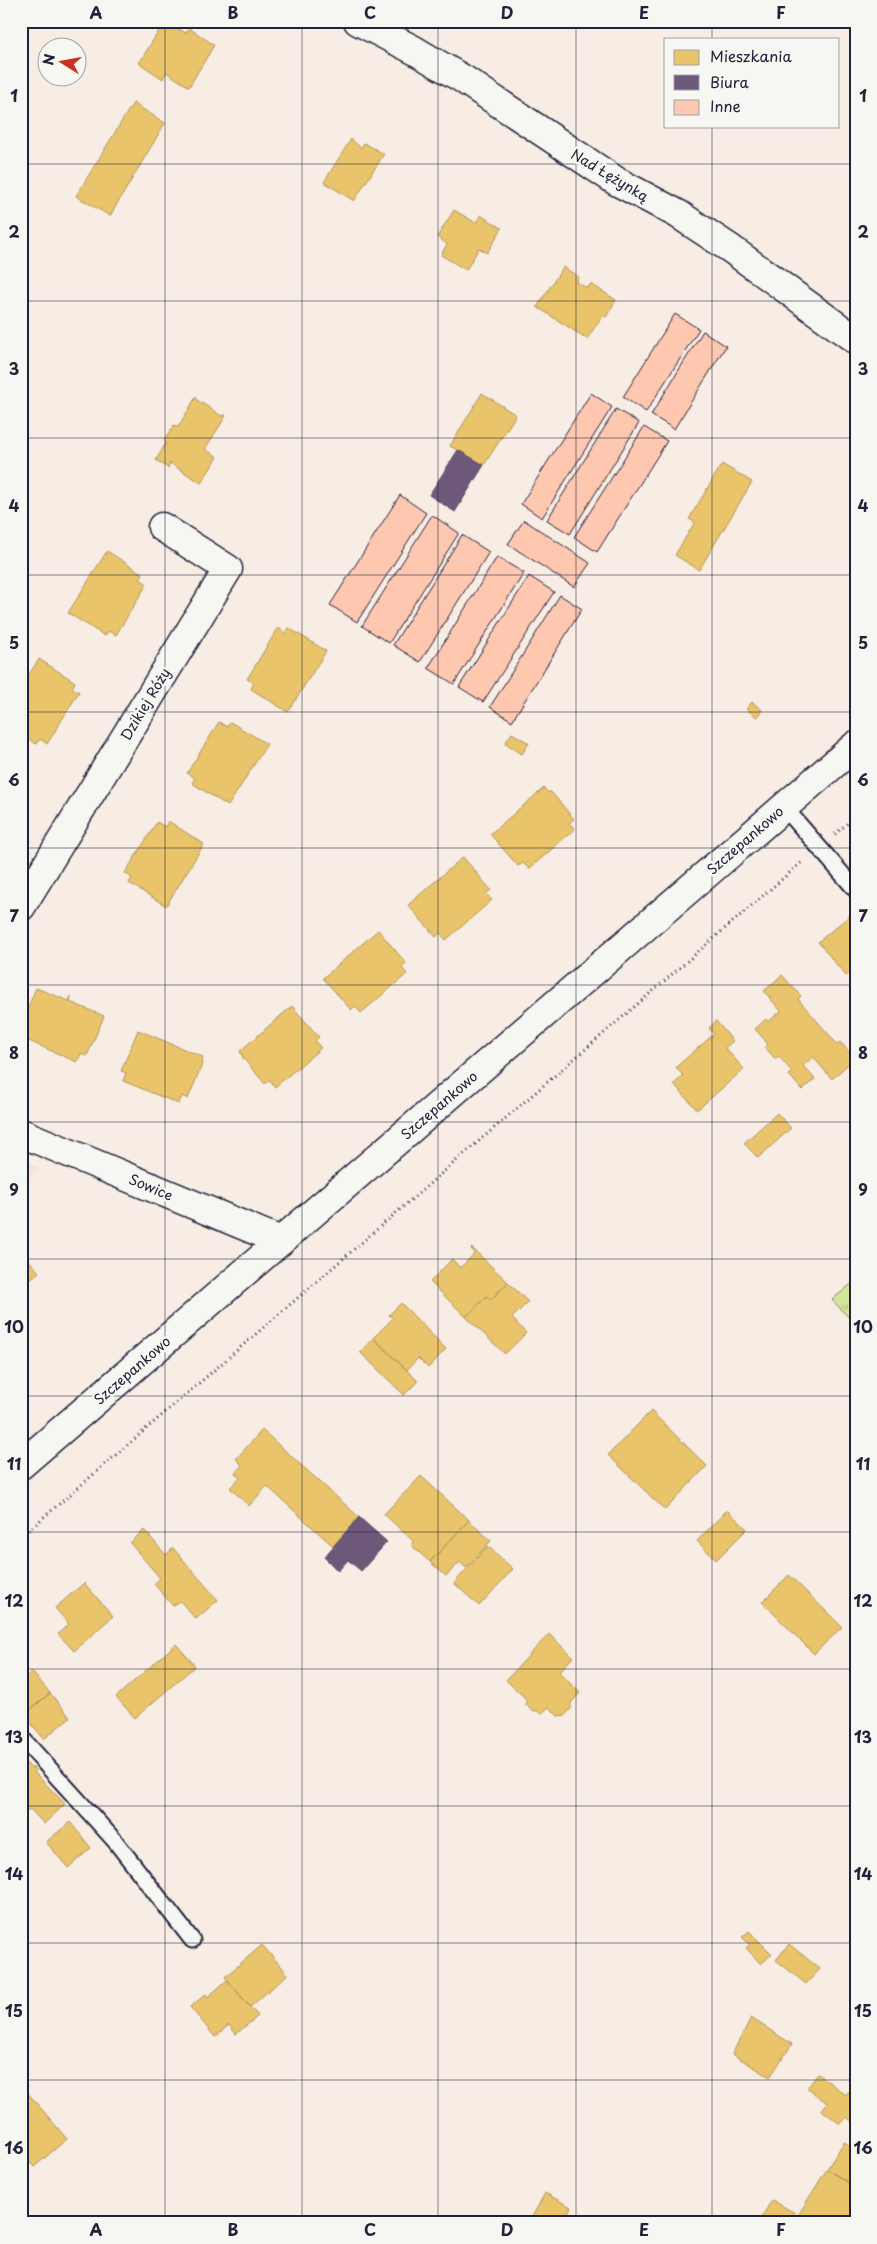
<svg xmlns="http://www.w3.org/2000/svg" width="877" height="2244" font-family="'Playpen Sans',sans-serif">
<defs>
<pattern id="grass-tufts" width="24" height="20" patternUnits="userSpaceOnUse" patternTransform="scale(1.25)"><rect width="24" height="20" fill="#d4e69a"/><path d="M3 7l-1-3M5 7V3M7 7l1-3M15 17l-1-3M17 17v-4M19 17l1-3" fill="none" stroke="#b6c586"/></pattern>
</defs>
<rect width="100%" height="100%" fill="#f8ede5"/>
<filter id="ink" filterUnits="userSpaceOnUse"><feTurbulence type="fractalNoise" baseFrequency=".02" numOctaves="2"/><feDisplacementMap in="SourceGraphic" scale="10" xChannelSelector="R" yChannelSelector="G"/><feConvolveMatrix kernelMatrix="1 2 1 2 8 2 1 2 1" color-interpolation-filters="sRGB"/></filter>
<g filter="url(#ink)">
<!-- built -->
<path fill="#fae2d5" d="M21 1160 39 1168 21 1186Z
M21 1344 31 1356 21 1364Z"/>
<!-- grass -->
<path fill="url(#grass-tufts)" stroke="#7b846a" d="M856 1280V1325L832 1300Z"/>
<!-- homes -->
<path fill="#e9c46a" stroke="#ad935c" d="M165 21 186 33 189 28 214 45 189 87 166 72 163 79 139 63Z
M133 103 165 123 110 216 76 196Z
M351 139 361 148 364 143 384 154 354 201 324 182Z
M454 210 476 223 480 215 502 228 487 253 479 248 466 270 441 255 447 244 437 237Z
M563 267 579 277 576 282 587 288 591 284 616 300 606 317 603 315 587 339 537 307Z
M482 393 516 415 484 465 450 446Z
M196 397 197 400 223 417 224 414 226 416 205 449 218 457 201 483 170 463 168 468 156 460 166 443 164 441 174 425 178 427Z
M722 464 752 482 699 570 675 555 695 522 689 519Z
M107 551 143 574 140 579 147 584 116 635 108 631 105 636 68 613Z
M278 628 286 633 289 628 326 651 288 712 251 689 254 683 247 679Z
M39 659 75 682 72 688 79 692 47 744 40 739 36 744 21 734V687Z
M752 702 762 710 757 717 746 709Z
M219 722 227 727 230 722 267 744 228 806 192 783 195 778 187 773Z
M512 733 529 743 522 754 505 743Z
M544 788 547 792H551L574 819 569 823 575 829 529 869 523 863 518 866 490 834Z
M168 821 204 844 166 906 129 883 132 878 125 873 157 822 165 827Z
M463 857 491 890 486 894 492 900 446 940 440 933 436 937 408 905Z
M849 916 856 924V968L846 976 818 942Z
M378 930 406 963 401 967 407 974 361 1013 355 1006 351 1010 323 978Z
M782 975 801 996 798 999 837 1044 840 1042 855 1058 832 1079 813 1057 803 1066 815 1079 802 1090 789 1075 792 1072 779 1056 775 1059 765 1047 768 1044 755 1029 766 1019 768 1022 781 1011 764 991Z
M36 988 69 1001 71 996 70 1002 104 1016 87 1056 81 1054 77 1062 22 1038 25 1030 21 1029V1024Z
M292 1006 319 1037 315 1041 321 1048 275 1087 270 1080 265 1084 243 1058 240 1051Z
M716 1021 733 1041 725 1048 744 1069 697 1110 674 1084 683 1076 676 1067 714 1034 709 1028Z
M138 1030 203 1057 201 1067 188 1099 182 1096 179 1104 123 1081 126 1073 121 1071Z
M777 1113 791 1128 758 1158 744 1143Z
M472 1248 508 1282 491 1300 487 1296 466 1317 430 1282 452 1259 460 1268 475 1253 471 1249Z
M21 1251 39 1272 21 1286Z
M508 1282 528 1302 512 1318 526 1333 505 1354 466 1317 487 1296 491 1300Z
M401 1303 446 1349 428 1368 418 1358 407 1370 373 1338 393 1318 389 1315Z
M373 1338 417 1380V1382L404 1395 360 1352Z
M651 1411 707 1466 665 1510 608 1455Z
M262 1430 359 1517 333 1546 267 1486 249 1506 230 1488 240 1477 235 1473 242 1465 236 1459Z
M421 1476 469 1520 430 1562 411 1545 414 1542 384 1514Z
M727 1510 747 1529 716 1560 697 1541Z
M469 1520 491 1541 466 1568 460 1562 446 1576 430 1562Z
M144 1530 166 1555 173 1548 218 1600 196 1619 180 1601 173 1606 154 1584 160 1578 130 1543Z
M488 1546 513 1569 479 1606 454 1583Z
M789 1575 842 1627 814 1654 762 1602Z
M84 1583 113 1616 74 1651 58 1634 69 1624 55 1608Z
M549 1634 573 1657 559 1672 580 1693 571 1703V1709L565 1715 558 1716 549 1707 541 1714 538 1711H532L526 1705V1699L506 1680Z
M176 1644 195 1666 135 1718 116 1697Z
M32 1672 50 1693 24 1715 21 1713V1682Z
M50 1693 70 1717 44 1739 24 1715Z
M21 1758 32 1769 33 1767 36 1771 34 1772 65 1804 44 1824 30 1809 25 1813 21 1809Z
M70 1822 91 1848 68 1868 46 1842Z
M749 1931 772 1954 761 1964 746 1948 750 1945 742 1937Z
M789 1944 820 1969 806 1984 776 1960Z
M262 1945 288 1974 250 2007 225 1977Z
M227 1980 258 2016 236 2034 229 2025 215 2037 190 2007 206 1994 208 1997Z
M751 2018 792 2044 770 2077 732 2054Z
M818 2074 846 2095 856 2082V2116L852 2121 846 2117 840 2124 822 2110 827 2103 807 2088Z
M21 2085 67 2139 34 2167 21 2151Z
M844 2142 856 2149V2188L827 2169Z
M827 2169 856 2188V2223H806L797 2217Z
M545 2193 571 2207 563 2223H529Z
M772 2200 795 2213 792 2218 801 2223H758Z"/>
<!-- offices -->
<path fill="#6d597a" stroke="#564867" d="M458 450 484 465 455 512 429 495Z
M359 1517 387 1542 361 1571 348 1560 338 1571 324 1557Z"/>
<!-- building -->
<path fill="#fec7b0" stroke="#22223b" d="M675 314 699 329 646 412 623 397Z
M703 331 726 346 674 429 651 415Z
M591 393 612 407 542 518 521 504Z
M616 409 639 423 570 534 547 520Z
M644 427 667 441 597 552 574 537Z
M400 495 426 513 357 622 330 605Z
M432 515 459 533 389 643 362 626Z
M524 520 590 563 574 587 508 544Z
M462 535 489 552 420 662 393 645Z
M497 557 524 573 454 684 428 668Z
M529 576 554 592 483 702 459 687Z
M560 595 582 609 512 721 490 707Z"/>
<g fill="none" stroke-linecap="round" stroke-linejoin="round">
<!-- lane casing -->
<g stroke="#22223b" stroke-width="19">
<path id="lane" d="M784 807 856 890
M21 1737 115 1841 192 1940"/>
</g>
<!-- street casing -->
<g stroke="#22223b" stroke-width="31">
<path id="street" d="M358 21 414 50 463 79 616 181 678 214 731 249 856 340
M21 907 228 569 162 527
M21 1133 281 1241"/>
</g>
<!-- secondary casing -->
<g stroke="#22223b" stroke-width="31">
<path id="secondary" d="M21 1465 856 745"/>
</g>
<!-- path -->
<path stroke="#22223b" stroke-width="3" stroke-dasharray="1 4" stroke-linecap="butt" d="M835 834 856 816
M21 1537 802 862"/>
<!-- lane -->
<use href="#lane" stroke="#f6f6f2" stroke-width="15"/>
<!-- street -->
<use href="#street" stroke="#f6f6f2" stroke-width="28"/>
<!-- secondary -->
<use href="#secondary" stroke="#f6f6f2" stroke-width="28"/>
</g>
</g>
<!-- grid -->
<path fill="none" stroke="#22223b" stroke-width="1" stroke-opacity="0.55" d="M165 21V2223M302 21V2223M438 21V2223M576 21V2223M712 21V39M712 126V2223M21 164H856M21 301H856M21 438H856M21 575H856M21 712H856M21 848H856M21 985H856M21 1122H856M21 1259H856M21 1396H856M21 1532H856M21 1669H856M21 1806H856M21 1943H856M21 2080H856"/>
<g text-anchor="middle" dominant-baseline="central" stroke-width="5" stroke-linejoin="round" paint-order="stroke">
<!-- street labels -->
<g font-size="14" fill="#22223b" stroke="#f6f6f2">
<text transform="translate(610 175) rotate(31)">Nad Łężynką</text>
<text transform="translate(145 704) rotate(-59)">Dzikiej Róży</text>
<text transform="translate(745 840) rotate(-41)">Szczepankowo</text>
<text transform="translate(439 1105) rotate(-41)">Szczepankowo</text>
<text transform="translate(151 1187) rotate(23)">Sowice</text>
<text transform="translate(132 1370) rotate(-41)">Szczepankowo</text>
</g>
</g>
<!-- margin -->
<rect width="877" height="2244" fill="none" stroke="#f6f6f2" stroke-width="55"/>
<!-- legend -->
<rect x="664" y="38" width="175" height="90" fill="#f6f6f2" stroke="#a1a1a9"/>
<rect x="674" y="50" width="25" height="15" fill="#e9c46a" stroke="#a1a1a9"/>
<text x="710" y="62" font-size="15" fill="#22223b">Mieszkania</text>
<rect x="674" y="75" width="25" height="15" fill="#6d597a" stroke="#a1a1a9"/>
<text x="710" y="88" font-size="15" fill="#22223b">Biura</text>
<rect x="674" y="100" width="25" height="15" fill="#fec7b0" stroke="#a1a1a9"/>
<text x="710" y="112" font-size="15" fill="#22223b">Inne</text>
<!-- north arrow -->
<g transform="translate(62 62) rotate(281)"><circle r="24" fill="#f6f6f2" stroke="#a1a1a9"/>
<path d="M0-4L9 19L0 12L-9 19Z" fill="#c8321e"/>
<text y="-8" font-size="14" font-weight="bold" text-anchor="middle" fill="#22223b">N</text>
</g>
<rect x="28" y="28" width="822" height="2188" fill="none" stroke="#22223b" stroke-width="2"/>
<g font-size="16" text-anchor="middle" font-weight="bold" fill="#22223b">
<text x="96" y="19">A</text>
<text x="233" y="19">B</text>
<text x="370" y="19">C</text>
<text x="507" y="19">D</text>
<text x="644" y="19">E</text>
<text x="781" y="19">F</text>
<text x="14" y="102">1</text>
<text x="863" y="102">1</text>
<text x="14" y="238">2</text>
<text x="863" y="238">2</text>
<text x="14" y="375">3</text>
<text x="863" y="375">3</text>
<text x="14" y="512">4</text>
<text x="863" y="512">4</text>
<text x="14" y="649">5</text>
<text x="863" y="649">5</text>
<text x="14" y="786">6</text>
<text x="863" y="786">6</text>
<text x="14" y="922">7</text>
<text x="863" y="922">7</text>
<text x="14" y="1059">8</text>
<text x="863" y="1059">8</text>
<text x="14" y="1196">9</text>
<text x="863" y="1196">9</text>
<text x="14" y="1333">10</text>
<text x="863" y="1333">10</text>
<text x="14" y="1470">11</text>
<text x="863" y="1470">11</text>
<text x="14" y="1607">12</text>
<text x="863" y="1607">12</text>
<text x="14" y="1743">13</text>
<text x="863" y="1743">13</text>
<text x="14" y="1880">14</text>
<text x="863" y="1880">14</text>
<text x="14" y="2017">15</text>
<text x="863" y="2017">15</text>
<text x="14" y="2154">16</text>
<text x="863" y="2154">16</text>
<text x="96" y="2236">A</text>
<text x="233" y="2236">B</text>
<text x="370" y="2236">C</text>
<text x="507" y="2236">D</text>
<text x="644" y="2236">E</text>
<text x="781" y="2236">F</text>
</g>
</svg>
